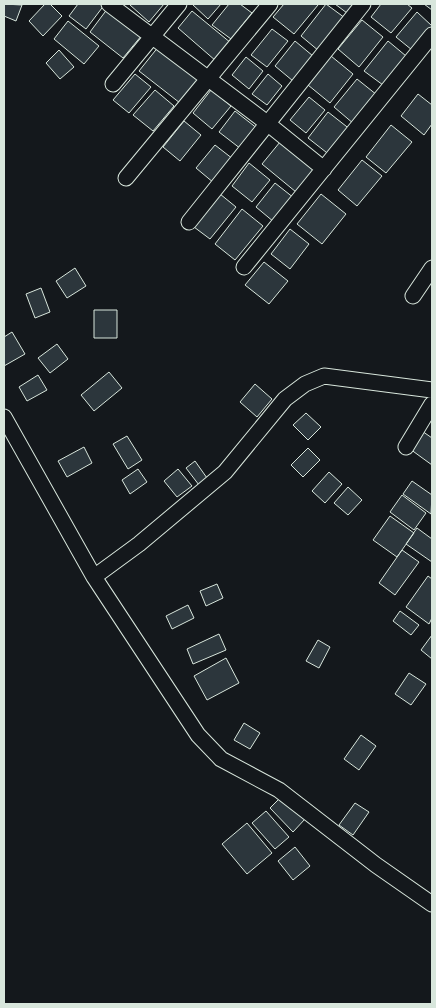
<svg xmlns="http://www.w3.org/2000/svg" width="436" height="1008" font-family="'Zilla Slab',serif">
<rect width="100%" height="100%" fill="#14181c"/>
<!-- building -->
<path fill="#2c363c" stroke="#d8e6dc" d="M4 4 22 5 16 21 4 16Z
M45 4H50L62 16 43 36 29 21Z
M78 4H105L86 29 69 16Z
M131 4H164L149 22 130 5Z
M192 4H221L208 19Z
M229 4H240L252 13 231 39 212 25Z
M284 4H317L318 5 294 34 273 17Z
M326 4 345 18 319 51 301 36Z
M335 4H354L347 13Z
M381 4H407L412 8 391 33 371 17Z
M424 4H432V10Z
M108 8 142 35 123 58 90 32Z
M192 11 231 43 216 61 178 28Z
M417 12 432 26 412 50 396 37Z
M362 20 383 37 359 67 338 49Z
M68 21 99 46 84 64 54 39Z
M272 29 288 41 267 67 251 55Z
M295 41 313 56 293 81 275 66Z
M388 41 406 56 383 85 364 71Z
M159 46 200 78 180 103 139 71Z
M59 50 74 67 60 79 46 63Z
M331 56 353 74 330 103 308 85Z
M246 57 263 71 249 89 232 75Z
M135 74 151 87 129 113 113 100Z
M268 74 282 86 267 105 252 94Z
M357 79 377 95 354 124 334 107Z
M155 90 174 106 153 131 133 115Z
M211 90 231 106 212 129 193 113Z
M418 94 432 105V124L424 135 401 116Z
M309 97 325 110 306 133 290 120Z
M235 111 258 129 241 149 219 132Z
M328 112 351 130 331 156 308 138Z
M184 121 201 135 180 161 163 147Z
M391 125 412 142 386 173 366 157Z
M280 142 314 169 296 192 262 164Z
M215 145 233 159 214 183 196 168Z
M362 160 382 176 357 206 338 190Z
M249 163 270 180 252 202 232 186Z
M275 183 294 198 274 222 256 207Z
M220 194 236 207 210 239 194 227Z
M321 194 346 214 322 244 297 224Z
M242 209 263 226 235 260 215 244Z
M290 229 309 244 290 269 271 254Z
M264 262 288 281 269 304 245 285Z
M75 268 86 286 67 298 56 281Z
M41 288 50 312 35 318 26 294Z
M94 310H117V338H94Z
M12 332 25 354 4 366V337Z
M57 344 68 359 50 373 38 358Z
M109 372 122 388 94 411 81 395Z
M38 375 47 390 27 401 19 387Z
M255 384 272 399 257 417 240 402Z
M306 413 321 427 308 440 293 425Z
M422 431 432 438V465L410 449Z
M127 436 142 460 128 469 113 444Z
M84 447 92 463 67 477 58 461Z
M308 448 320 460 303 477 291 465Z
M195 461 207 478 199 485 186 468Z
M138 469 147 482 130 494 122 480Z
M178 469 192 486 177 497 164 481Z
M329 472 342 484 325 503 312 491Z
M412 481 432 495 431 514 403 494Z
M348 487 362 500 348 515 334 503Z
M402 495 426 513 414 530 390 512Z
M390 516 414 533 397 557 373 540Z
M417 528 432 539V562L406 544Z
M402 550 419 562 395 595 379 583Z
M428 576 432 579V618L429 624 406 607Z
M217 584 223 598 206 606 200 591Z
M188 605 194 618 172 629 166 616Z
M400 611 419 625 411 635 393 621Z
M219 634 226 650 193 664 187 649Z
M432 635V659L421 650Z
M318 640 330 647 319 668 306 661Z
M226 658 239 683 207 700 194 676Z
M409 673 426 684 411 705 395 694Z
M244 723 260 733 250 749 234 740Z
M361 735 376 746 359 770 344 759Z
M282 796 305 819 293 832 270 808Z
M355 803 369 812 353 835 339 825Z
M266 811 289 837 275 849 252 823Z
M247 823 272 853 247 874 222 844Z
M295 847 310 866 293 880 278 861Z"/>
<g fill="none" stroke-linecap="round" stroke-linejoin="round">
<!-- minor casing -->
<g stroke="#d8e6dc" stroke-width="17">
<path id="minor" d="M109 4 267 123 324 169
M113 84 179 4
M126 178 270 4
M189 222 363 4
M244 267 432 35
M413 296 432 268
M4 417 94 577 198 735 221 759 279 790 376 865 432 904
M406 447 432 404
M94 577 139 544 225 472 285 399 305 384 324 376 432 390"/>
</g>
<!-- minor -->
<use href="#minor" stroke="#14181c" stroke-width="15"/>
</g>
<!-- border -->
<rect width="436" height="1008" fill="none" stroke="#d8e6dc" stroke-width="10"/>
</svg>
